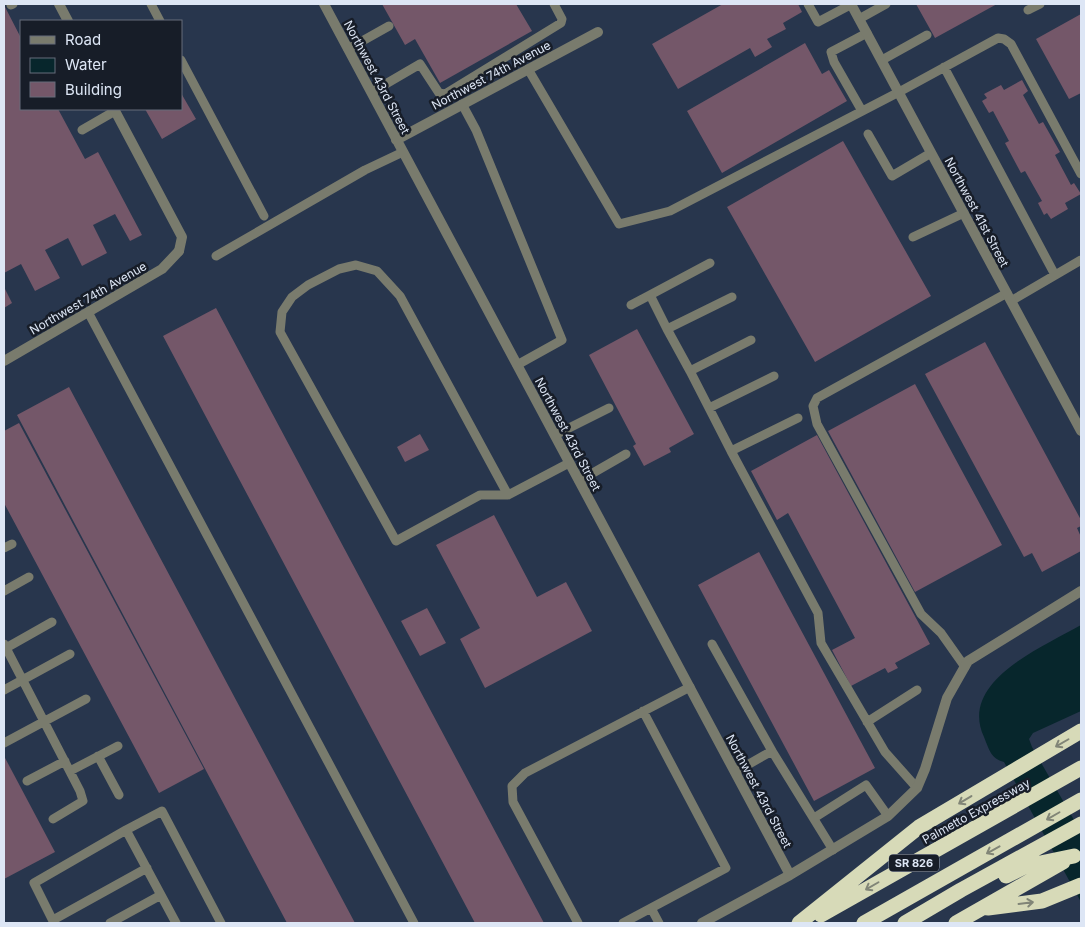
<svg xmlns="http://www.w3.org/2000/svg" width="1085" height="927" font-family="Inter,sans-serif">
<rect width="100%" height="100%" fill="#28364d"/>
<!-- water -->
<path fill="#07262c" d="M1081 625V711L1033 733 1029 739 1032 747 1081 832V902L1004 762C991 759 989 749 984 737 958 681 1043 647 1081 625Z"/>
<!-- building -->
<path fill="#745769" d="M382 4H516L532 31 440 83 415 39 405 45Z
M723 4H798L802 12 783 23 786 29 767 39 772 47 755 57 750 48 678 89 652 44Z
M916 4H997L935 38Z
M4 5 21 38V109H58L85 159 98 152 142 235 130 241 115 214 93 225 107 253 82 266 68 238 45 250 60 278 35 291 21 264 4 273Z
M1081 14V93L1069 99 1036 39Z
M805 43 822 74 829 70 847 101 722 173 687 111Z
M1022 80 1028 91 1023 95 1039 124 1043 122 1060 152 1055 155 1071 185 1074 183 1081 194 1065 203 1068 209 1051 219 1047 213 1044 215 1038 203 1042 201 1025 171 1021 173 1005 143 1009 141 993 111 989 113 982 101 987 98 984 94 1001 85 1004 90Z
M181 93 196 119 162 139 145 109H181Z
M843 141 931 296 815 362 727 207Z
M4 287 12 303 4 308Z
M216 308 544 923H475L163 336Z
M637 329 694 434 669 448 671 452 644 466 633 446 636 444 589 355Z
M985 342 1081 520V526L1077 528 1081 537V551L1042 572 1032 553 1024 557 925 374Z
M915 384 1002 545 915 592 828 431Z
M69 387 355 923H287L17 415Z
M19 423 204 769 159 793 4 503V431Z
M420 434 429 450 405 462 397 447Z
M817 435 930 644 895 663 898 668 888 673 885 668 851 686 832 650 855 638 788 513 777 520 751 471Z
M494 515 537 597 566 582 592 631 485 688 460 639 480 628 436 545Z
M759 552 875 768 814 801 698 585Z
M427 608 446 643 420 656 401 621Z
M4 756 55 852 4 879Z"/>
<g fill="none" stroke-linecap="round" stroke-linejoin="round">
<!-- service -->
<path stroke="#797b6d" stroke-width="9" d="M151 4 160 21
M808 4 818 22 852 4
M11 5 13 4
M1028 10 1040 4
M859 19 886 4
M348 49 389 26
M181 60 264 216
M882 60 927 35
M944 67 1055 275
M528 69 619 224 670 211 899 92 998 38 1004 39 1011 44 1081 174
M372 92 420 64 439 93 445 94 561 23 562 19 554 4
M462 104 476 130 562 340 517 365
M862 111 834 62 831 52 867 33
M82 130 115 111
M868 134 892 176 931 153
M913 237 964 213
M216 256 365 170 403 152
M1011 301 1081 260
M631 305 650 295
M88 312 414 923
M667 329 650 295 710 263
M690 371 667 329 732 297
M709 408 690 371 751 340
M798 418 731 451 818 613 821 643 885 752 917 788
M555 435 609 408
M731 451 709 408 774 376
M579 481 626 454
M508 495 400 296 377 271 356 265 339 269 308 285 292 297 282 312 280 332 396 541 480 495H508L569 463
M4 548 12 544
M4 591 29 577
M4 644 80 791 83 801 53 819
M712 644 772 751 735 772
M6 648 52 622
M965 667 941 633 921 614 817 424 813 406 817 398 1007 293
M4 690 70 654
M867 722 917 690
M4 743 86 699
M772 751 833 850
M98 756 119 795
M70 771 118 746
M27 781 65 761
M814 818 866 785 888 816
M651 908 659 923
M53 920 147 868
M54 923 34 883 126 830
M110 923 161 895
M176 923 126 830 162 811 221 923
M578 923 513 802 512 786 525 773 690 687
M623 923 726 868 643 711"/>
<!-- minor -->
<path stroke="#797b6d" stroke-width="10" d="M59 4 68 21
M324 4 790 875
M851 4 1081 431
M114 109 182 237 179 251
M396 140 598 32
M702 923 790 875 888 816 917 788 925 769 947 698 968 661 1081 591"/>
<!-- tertiary -->
<path stroke="#797b6d" stroke-width="10" d="M4 361 162 269 179 251"/>
<!-- motorway -->
<path stroke="#d7dab8" stroke-width="15" d="M1006 876 1026 866 1074 856
M988 908 1042 901 1081 885
M821 915 1081 768
M799 923 919 827 1081 731
M864 923 1081 800
M905 923 961 890 1081 824
M956 923 1063 862"/>
</g>
<!-- one-way arrows -->
<defs><path id="oneway-shaft" d="M-6 0H5M1.5-3L5.5 0L1.5 3" fill="none" stroke-width="1.6" stroke-linecap="round" stroke-linejoin="round" transform="scale(1.25)"/></defs>
<g stroke="#818577">
<use href="#oneway-shaft" transform="translate(1062 743) rotate(150)"/>
<use href="#oneway-shaft" transform="translate(965 800) rotate(149)"/>
<use href="#oneway-shaft" transform="translate(1053 816) rotate(150)"/>
<use href="#oneway-shaft" transform="translate(993 850) rotate(151)"/>
<use href="#oneway-shaft" transform="translate(872 886) rotate(150)"/>
<use href="#oneway-shaft" transform="translate(1026 903) rotate(-7)"/>
</g>
<g text-anchor="middle" dominant-baseline="central" stroke-width="5" stroke-linejoin="round" paint-order="stroke">
<!-- shield labels -->
<rect fill="#171d28" stroke="#a2aab8" stroke-width="1" x="889" y="854.5" width="50" height="17" rx="4"/>
<g font-size="11" font-weight="bold" fill="#dde6f5">
<text x="914" y="863">SR 826</text>
</g>
<!-- street labels -->
<g font-size="12" fill="#dde6f5" stroke="#171d28">
<text transform="translate(491 75) rotate(-28)">Northwest 74th Avenue</text>
<text transform="translate(377 77) rotate(62)">Northwest 43rd Street</text>
<text transform="translate(977 212) rotate(62)">Northwest 41st Street</text>
<text transform="translate(88 298) rotate(-30)">Northwest 74th Avenue</text>
<text transform="translate(568 434) rotate(62)">Northwest 43rd Street</text>
<text transform="translate(759 791) rotate(62)">Northwest 43rd Street</text>
<text transform="translate(976 811) rotate(-29)">Palmetto Expressway</text>
</g>
</g>
<!-- border -->
<rect width="1085" height="927" fill="none" stroke="#dde6f5" stroke-width="10"/>
<!-- legend -->
<rect x="20" y="20" width="162" height="90" fill="#171d28" stroke="#666d7a"/>
<rect x="30" y="36" width="25" height="8" fill="#797b6d" stroke="#666d7a"/>
<text x="65" y="45" font-size="15" fill="#dde6f5">Road</text>
<rect x="30" y="58" width="25" height="15" fill="#07262c" stroke="#666d7a"/>
<text x="65" y="70" font-size="15" fill="#dde6f5">Water</text>
<rect x="30" y="82" width="25" height="15" fill="#745769" stroke="#666d7a"/>
<text x="65" y="95" font-size="15" fill="#dde6f5">Building</text>
</svg>
